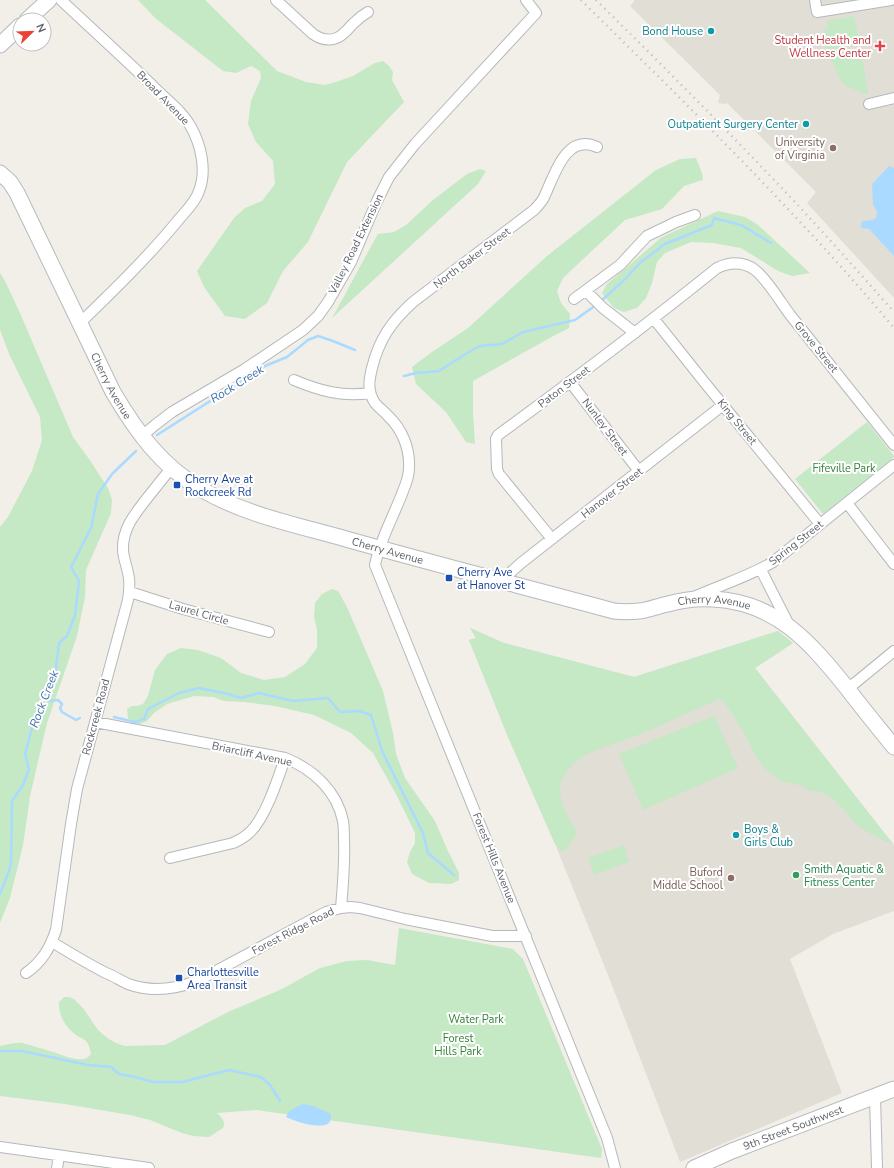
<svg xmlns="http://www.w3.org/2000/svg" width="894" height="1168" font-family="'Nunito Sans',sans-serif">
<rect width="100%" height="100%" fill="#f1efe8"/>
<!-- education -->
<path fill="#e1ded6" d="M635 0H894V298L807 203 816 192 727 103 726 104 718 103 720 95 630 6Z
M470 628 504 643 634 677 778 631 793 643 755 668 894 845V911L833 934 790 959 842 1093 680 1162 608 975 551 834 508 737 469 640 476 638Z"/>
<!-- green -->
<path fill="#c5e8c5" d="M138 0H205L277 71 306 82 325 85 336 82 353 76 375 63 383 61 389 66 393 72 392 80 404 102 347 162 308 242 283 271 267 303 245 319 225 316 204 287 197 271 234 218 245 208 262 201 275 184 273 161 256 142 248 124 251 101 261 78 260 71 251 66 236 73 223 71 155 18Z
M854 16 860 44 837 48 838 54 861 51 868 92V95L846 86 841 81 827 50 824 30 828 29 827 21Z
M696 158 702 173 703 180 684 186 662 209 625 220 563 278 557 291 561 303 570 314 569 328 555 335 473 381V413L475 444 466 442 446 412 416 384 412 367 432 352 468 328 547 256 656 170 680 159Z
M480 169 486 171 478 184 332 318C348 290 362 262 378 234L394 232 406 225 433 200 467 174Z
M718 211 745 217 757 224 810 273 792 276 778 271 741 248 713 243 691 242 665 253 657 262 652 283 646 298 637 308 624 312 614 308 602 293 607 284 662 237Z
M0 273 5 281 20 313 73 437 89 459 108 488 112 500 111 513 86 570 85 597 77 636 47 723 30 796 23 845 10 898 0 923V527L8 517 32 471 42 440 40 417 10 356 0 330Z
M867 422 894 456V457L823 514 795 479Z
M332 589 338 591 347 607 383 691 393 733 396 754 405 778 435 821 447 849 459 873V880L451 884 429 883 412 874 407 862 410 852 415 843V833L397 796 373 753 351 733 314 715 275 706 244 702 224 701 213 697 194 696 167 704 154 713 147 721 138 725 133 724 128 718 127 709 132 706H137L143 704 148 696 155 670 167 654 181 648 198 650 221 658 241 673 264 680 285 677 305 664 317 648V630L314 616 315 603 322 594Z
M470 628 504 643 634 677 778 631 793 643 755 668 893 844C882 840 870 835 860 827 844 814 834 789 809 791L803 786 781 781 765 769 758 760 743 731 723 700H717C689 712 661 726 633 737 614 745 593 748 577 761 569 767 560 779 560 789 560 805 569 819 577 831V834L566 850 562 852 561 851 554 842 508 737 469 640 476 638Z
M714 716 738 768 643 810 619 754Z
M624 845 629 862 594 875 588 858Z
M399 928 513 949 523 959 602 1149 601 1158 256 1110 217 1113C221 1117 226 1121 223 1128L209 1137 193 1136 182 1133 150 1120 130 1115 65 1104 0 1096V1046C7 1045 15 1042 22 1043 31 1045 46 1050 56 1053 65 1056 84 1065 91 1054 90 1051 90 1047 88 1044 86 1039 80 1038 76 1035 65 1027 58 1014 59 1002L64 997H69L74 999 83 1008 98 1030 107 1038 116 1043 125 1046 165 1045 228 1012 280 990 320 968 347 961 367 960 395 965Z"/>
<!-- water -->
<path fill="#aadaff" d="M889 166 894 168V256L869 229 861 228 862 221 872 220 876 218 877 212 873 204 872 184Z
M303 1104 313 1106 331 1114C331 1117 331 1120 329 1123 321 1130 294 1121 286 1117L289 1111Z"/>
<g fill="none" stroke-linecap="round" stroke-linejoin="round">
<!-- stream -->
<path stroke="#aadaff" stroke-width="2.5" d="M600 302 623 281 641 262 665 244 712 225 714 218 741 225 771 243
M404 376 416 373 439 371 467 353 480 346 502 344 523 332 575 320 596 305
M157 435 265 366 287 357 308 340 318 336 333 341 355 350
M43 699 50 701 58 700 62 704 60 708 62 712 76 720 80 718
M114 717 135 722 144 719 148 709 179 693 199 688 228 694 241 698 259 693 293 701 328 698 340 712 360 711 371 715 382 751 423 833 428 853 454 875
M0 894 8 874 11 864 12 801 23 785 29 769 25 754 37 710 55 675 59 643 67 636 75 615 79 581 71 567 91 528 98 494 112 474 136 451
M0 1051H22L88 1065 111 1067 119 1074 135 1077 153 1082H182L229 1070 261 1077 270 1085 280 1101"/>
<!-- street casing -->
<g stroke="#b5b8bc" stroke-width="12">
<path id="street" d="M61 0C93 30 125 59 156 89 168 101 183 112 191 127 201 145 207 171 199 191 196 201 187 210 180 218 150 255 114 290 80 323
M276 0 313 34C323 41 335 42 344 33 348 30 351 25 355 22 359 18 363 15 368 12
M815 0 817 12 891 0
M869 104 894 98
M597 147C566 133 555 174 545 195 543 201 538 206 534 210L413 302C392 321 379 339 372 368 369 380 367 391 375 403 379 408 384 411 388 416 402 429 410 448 409 468 409 476 406 484 403 491 394 516 380 539 375 565L607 1138 615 1168
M586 291 603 308 635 333
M574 299 620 265 647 236 676 222 695 215
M654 319 705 383 820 524
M294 380C320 391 342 397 370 393
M570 382 639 471
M142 436 155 425 172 412 245 369 303 330 318 316 328 302 351 262 377 201 389 177 415 144 536 13 526 0
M847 503 894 564
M552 539 499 474 497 469 496 439 498 435C572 381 645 326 717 268 730 262 743 261 755 270 767 279 781 303 791 316 825 359 860 402 894 445
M761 570 789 625
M501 581 521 563 723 405
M130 592 183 609 269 632
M694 597C720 585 748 577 773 562L894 465
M847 688 855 683 894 651
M95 722 285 758C313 769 337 791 343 821 344 827 344 834 344 840 345 863 343 885 341 908
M170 858 233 843C239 840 244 838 249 833 265 819 278 779 285 758
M52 942C70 953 88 964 106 973 114 976 121 981 128 984 153 993 180 989 203 978L326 912 341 908 350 907 360 908 405 919 492 936H526
M26 973C42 962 50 948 56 930L71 824 77 789 128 600C129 593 130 586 129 579 128 569 124 561 123 551 122 528 135 514 148 497 156 487 164 477 172 467
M875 1097 877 1168
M0 1147 149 1168
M57 1168 59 1156"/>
</g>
<!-- secondary casing -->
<g stroke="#b6babf" stroke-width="17">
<g id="secondary">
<path d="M27 20 49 0"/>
<path d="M0 45 20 26"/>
<path id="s1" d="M0 173 10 182 17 193 113 392C136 431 161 466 201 489 245 515 297 525 346 539 435 564 525 587 614 611 623 612 630 612 639 611 649 610 658 606 668 604 682 600 698 598 713 599 776 602 810 642 847 688 862 708 878 727 894 747"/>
<path id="s2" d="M694 1168 732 1151 894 1089"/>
</g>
</g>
<!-- street -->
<use href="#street" stroke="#fff" stroke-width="10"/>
<!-- secondary -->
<use href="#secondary" stroke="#fff" stroke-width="15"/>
<!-- rail -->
<path stroke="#b6b7b8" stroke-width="2.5" stroke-dasharray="1 5" stroke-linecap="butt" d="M581 0C688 106 797 212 894 328
M596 0C657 60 717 120 776 182 816 224 855 268 894 312"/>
</g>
<!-- markers -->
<g fill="#0f9aa8" stroke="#fff" stroke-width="1.5">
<circle cx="711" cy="31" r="4"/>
<circle cx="806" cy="124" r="4"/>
<circle cx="736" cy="835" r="4"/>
</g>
<path fill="#e0444e" stroke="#fff" stroke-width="1.5" d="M878 40h4v4h4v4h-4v4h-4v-4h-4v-4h4z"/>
<g fill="#8d6e63" stroke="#fff" stroke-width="1.5">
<circle cx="833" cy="148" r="4"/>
<circle cx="731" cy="878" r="4"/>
</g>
<g fill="#1a4fb4" stroke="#fff" stroke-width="1.5">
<rect x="173" y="481" width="8" height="8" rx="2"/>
<rect x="445" y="574" width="8" height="8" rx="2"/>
<rect x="175" y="974" width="8" height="8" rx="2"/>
</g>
<circle fill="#2e9e5b" stroke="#fff" stroke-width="1.5" cx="796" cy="875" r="4"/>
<g text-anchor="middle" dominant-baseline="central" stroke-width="4" stroke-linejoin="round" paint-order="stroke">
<!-- culture labels -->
<g font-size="11" fill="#0d838f" stroke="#fff" text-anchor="end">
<text x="703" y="31">Bond House</text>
<text x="798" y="124">Outpatient Surgery Center</text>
<text x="744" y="829" text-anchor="start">Boys &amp;<tspan x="744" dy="13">Girls Club</tspan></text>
</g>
<!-- health labels -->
<g font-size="11" fill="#be3a42" stroke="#fff" text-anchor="end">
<text x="871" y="40">Student Health and<tspan x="871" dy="13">Wellness Center</tspan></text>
</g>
<!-- street labels -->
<g font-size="11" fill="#5f6368" stroke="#fff">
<text transform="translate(163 98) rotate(46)">Broad Avenue</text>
<text transform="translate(356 244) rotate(-64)">Valley Road Extension</text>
<text transform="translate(472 258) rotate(-37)">North Baker Street</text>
<text transform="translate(816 347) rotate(51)">Grove Street</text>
<text stroke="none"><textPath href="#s1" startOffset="241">Cherry Avenue</textPath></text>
<text transform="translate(564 387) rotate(-37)">Paton Street</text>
<text transform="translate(737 422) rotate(51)">King Street</text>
<text transform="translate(605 427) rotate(53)">Nunley Street</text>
<text transform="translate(612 493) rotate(-38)">Hanover Street</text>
<text transform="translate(796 543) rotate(-38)">Spring Street</text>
<text stroke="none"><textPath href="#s1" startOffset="577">Cherry Avenue</textPath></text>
<text stroke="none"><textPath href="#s1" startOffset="913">Cherry Avenue</textPath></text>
<text transform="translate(199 613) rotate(16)">Laurel Circle</text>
<text transform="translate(96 717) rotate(-75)">Rockcreek Road</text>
<text transform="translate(252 754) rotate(12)">Briarcliff Avenue</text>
<text transform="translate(494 858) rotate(68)">Forest Hills Avenue</text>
<text transform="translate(293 931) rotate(-27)">Forest Ridge Road</text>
<text stroke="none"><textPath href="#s2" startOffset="107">9th Street Southwest</textPath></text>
</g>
<!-- education labels -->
<g font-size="11" fill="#785e54" stroke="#fff" text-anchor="end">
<text x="825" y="142">University<tspan x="825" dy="13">of Virginia</tspan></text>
<text x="723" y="872">Buford<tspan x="723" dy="13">Middle School</tspan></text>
</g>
<!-- park labels -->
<g font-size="11" fill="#348238" stroke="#fff">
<text x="844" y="468">Fifeville Park</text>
<text x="476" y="1019">Water Park</text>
<text x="458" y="1038">Forest<tspan x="458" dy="13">Hills Park</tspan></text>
</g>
<!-- transit labels -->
<g font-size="11" fill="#164399" stroke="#fff" text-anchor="start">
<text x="185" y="479">Cherry Ave at<tspan x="185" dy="13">Rockcreek Rd</tspan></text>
<text x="457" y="572">Cherry Ave<tspan x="457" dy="13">at Hanover St</tspan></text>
<text x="187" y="972">Charlottesville<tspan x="187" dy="13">Area Transit</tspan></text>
</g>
<!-- leisure labels -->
<g font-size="11" fill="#27864d" stroke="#fff" text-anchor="start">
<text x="804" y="869">Smith Aquatic &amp;<tspan x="804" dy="13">Fitness Center</tspan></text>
</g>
<!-- water labels -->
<g font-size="12" font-style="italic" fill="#4174aa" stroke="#fff">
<text transform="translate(237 384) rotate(-32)">Rock Creek</text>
<text transform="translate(44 699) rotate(-69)">Rock Creek</text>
</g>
</g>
<!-- north arrow -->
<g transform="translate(32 32) rotate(67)"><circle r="19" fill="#ffffff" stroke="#bfc1c3"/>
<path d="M0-3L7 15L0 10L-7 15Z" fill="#ea4335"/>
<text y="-6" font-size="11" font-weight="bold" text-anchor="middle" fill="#5f6368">N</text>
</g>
</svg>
